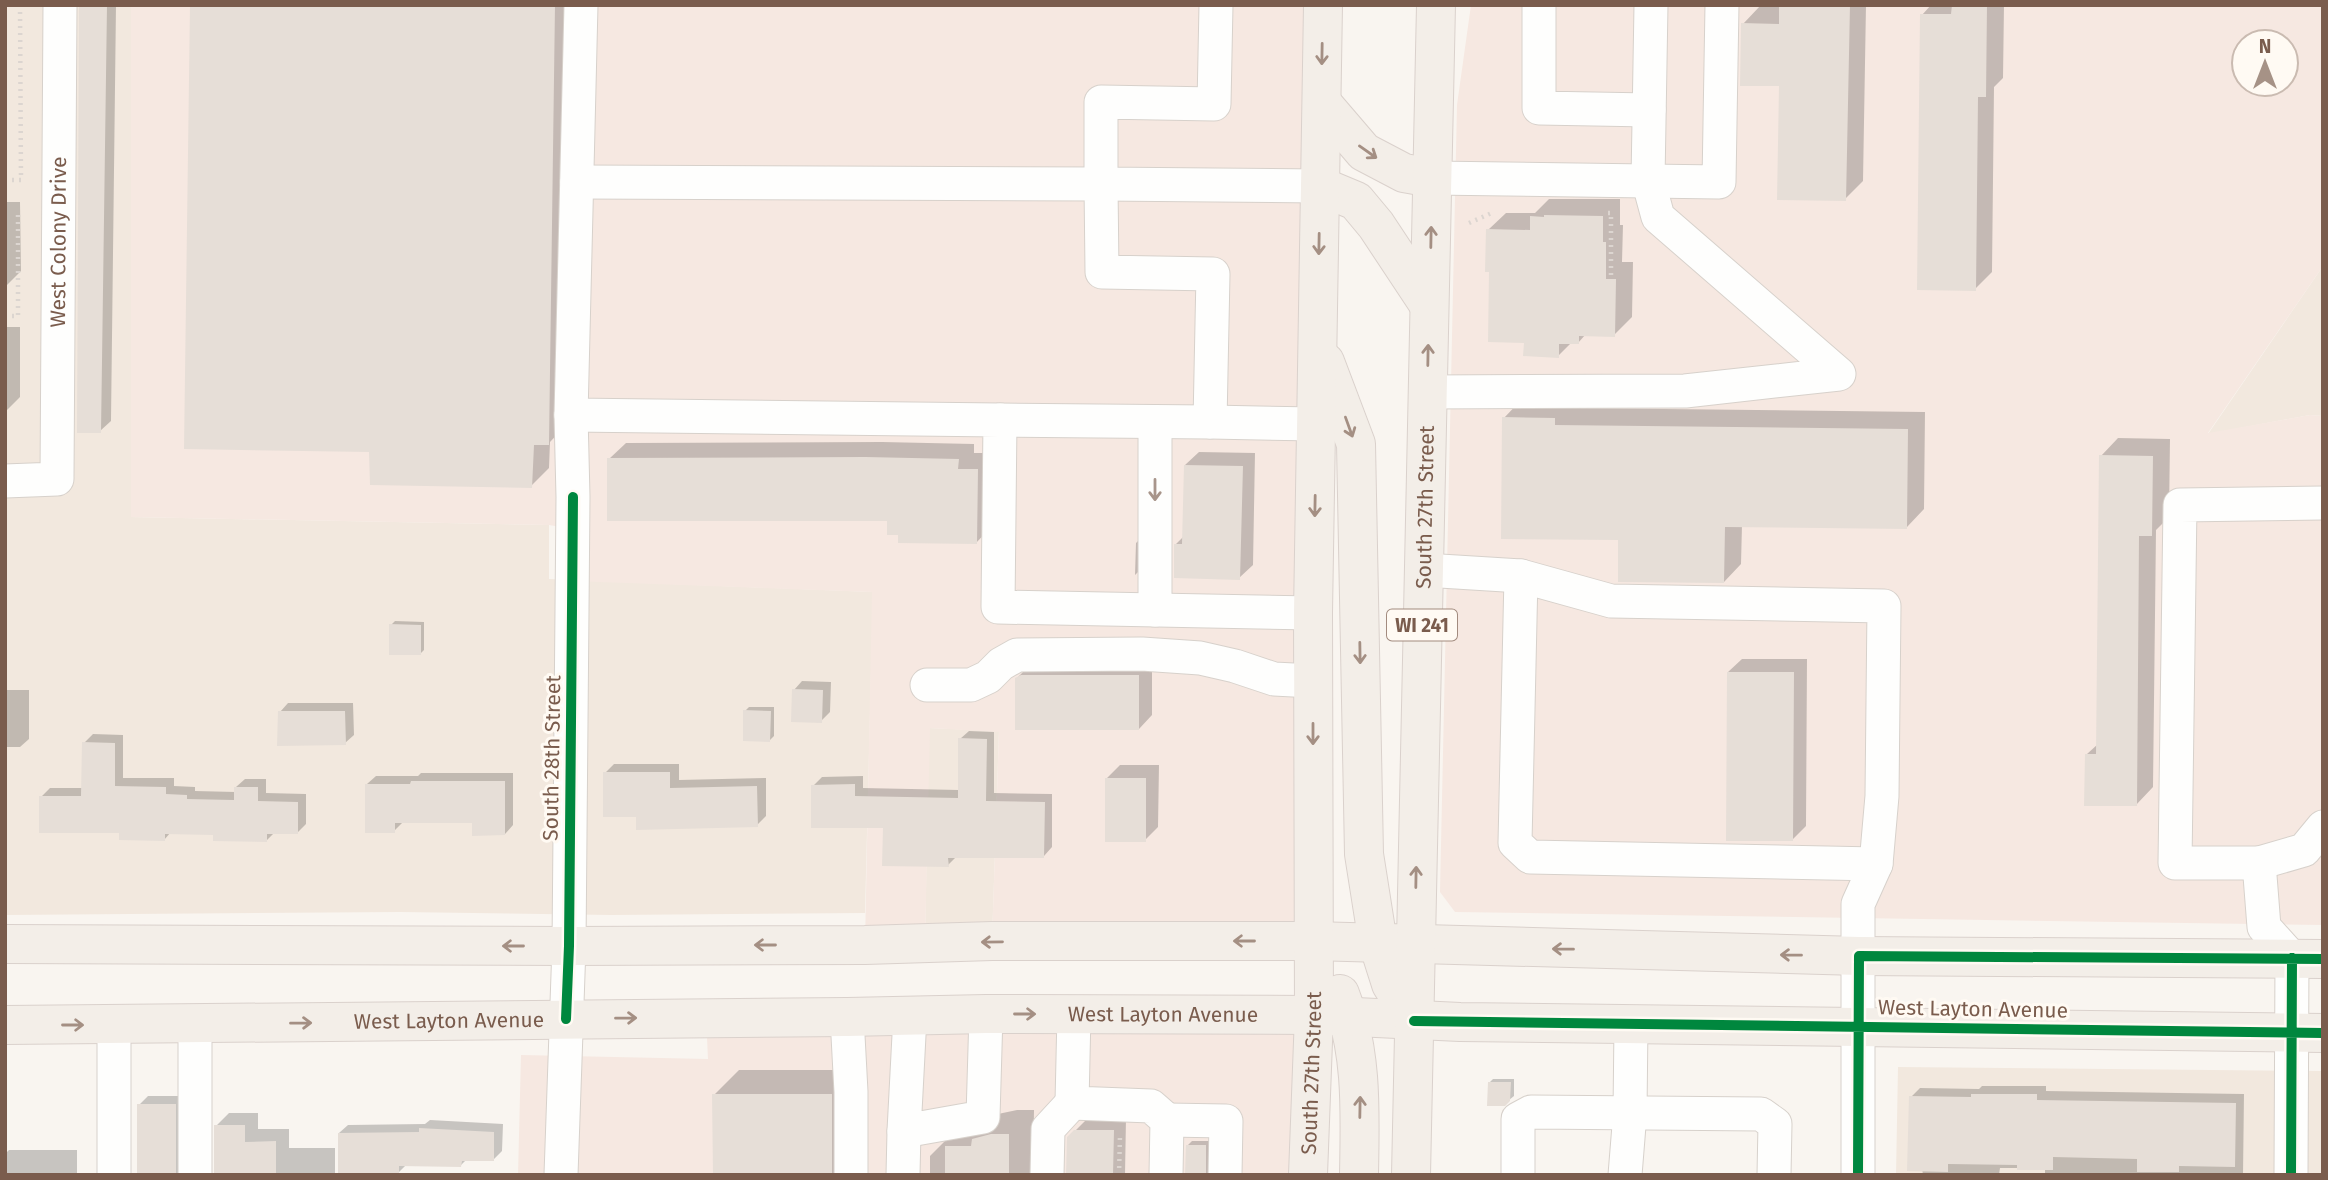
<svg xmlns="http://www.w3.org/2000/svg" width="2328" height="1180" font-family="'Fira Sans',sans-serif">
<rect width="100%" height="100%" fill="#f9f5f0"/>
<!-- residential -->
<path fill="#f2e8de" d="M5 5H131V517L549 525V579L873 592 865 913 611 915 400 912 5 915Z
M2323 266V416L2310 415 2208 434Z
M929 728 999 731 992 941 925 943Z
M1898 1067 2323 1071V1175H1896Z"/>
<!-- commercial -->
<path fill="#f6e8e1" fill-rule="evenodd" d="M131 5H1323L1312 941H992L999 732 930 728 925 943 865 945 872 592 572 581 573 529 549 525 131 517Z
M1471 5H2323V266L2208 433 2310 415 2323 416V925L1455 912 1440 892 1457 105ZM2244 42H2286V84H2244Z
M1314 1015 1308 1175H518L521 1055 708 1059 706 1017Z"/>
<!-- shadow -->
<path fill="#0003" d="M81 5H116L111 421 100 431Z
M192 5H572L566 425 550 442 549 468 531 486 371 450Z
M1781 5H1866L1863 181 1845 199 1781 85 1743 24 1760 6Z
M1931 5H2004L2003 78 1994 87 1992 272 1975 289 1922 15Z
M1549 199H1620V225H1623L1622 262H1633L1632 317 1614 335 1586 334 1578 343H1571L1558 356 1526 341 1491 270 1488 230 1506 213H1535Z
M5 202H20L21 271 5 287Z
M5 327H20V397L5 412Z
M1521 400 1572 401V408L1925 412 1924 509 1907 527 1742 525 1741 564 1724 582 1620 538 1504 418Z
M2118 438 2170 439 2169 517 2156 530 2153 787 2136 805 2087 754 2098 744 2101 456Z
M882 442 974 444V453H994L992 526 976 543 889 520 609 459 626 443Z
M1199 452 1255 453 1253 565 1239 578 1176 544 1183 537 1185 465Z
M1148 531V562L1135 575 1136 543Z
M395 621 424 622V650L420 654 391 625Z
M1742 659H1807L1806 826 1793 839 1728 672Z
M1152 662V715L1139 729 1016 679 1030 665Z
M802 681 831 682 830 712 821 721 794 690Z
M5 690H29V739L20 747H5Z
M288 703H353L354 735 345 743 280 712Z
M749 707H774V736L770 740 745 711Z
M969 731 994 732V793L1052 794V847L1044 856H957L948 865 885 826 813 786 822 777 863 776V788L959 790 960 739Z
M93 734 123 735V778H174V786L195 787V791L236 792V787L245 779H266V793L306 794V824L297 833H274L267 840 215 833 171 832 164 840 121 832 41 797 50 788H83L84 743Z
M614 764H679V780L766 778V816L757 825 638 815 605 773Z
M1120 765H1159L1158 827 1145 840 1107 778Z
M421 773H513V825L505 834 473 821 403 822 394 831 367 784 376 776H418Z
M739 1070H856L861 1175H715L714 1095Z
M1493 1079H1514V1096L1504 1104 1489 1083Z
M1982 1086H2046V1091L2244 1094 2243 1175H2045V1168H2000L1999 1175H1923L1911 1097 1920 1088 1979 1089Z
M148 1096H184L188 1175H139V1105Z
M1017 1110H1034L1033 1175H930V1156L955 1131 998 1114Z
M229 1113H258V1129H289V1148H335V1175H215L216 1126Z
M1089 1117 1126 1118 1125 1175H1068L1069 1137Z
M430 1120 503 1124 502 1151 493 1160 467 1159 460 1166 407 1164 398 1173 339 1133 348 1125 425 1124Z
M1192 1141H1210V1175H1187L1188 1145Z
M9 1150H77V1175H5V1154Z"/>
<!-- building -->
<path fill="#e6ded7" d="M79 5H107L101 433H77Z
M190 5H555L549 445H534L532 488 370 485 369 452 184 449Z
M1779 5H1850L1846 201 1777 200 1779 86H1740L1741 23 1779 24Z
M1952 5H1987L1986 97H1978L1976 291 1917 290 1920 14H1951Z
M1544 215 1603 216V242H1606V279H1616L1615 337 1579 336V344H1559V358L1523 356 1524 343 1488 342 1489 272H1485L1486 229 1530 230V216L1544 217Z
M1502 417 1555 418V425L1908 429 1907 529 1725 527 1724 583 1618 582V540L1501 539Z
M2099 455 2153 456 2152 536H2139L2137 806H2084L2085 754H2096Z
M865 457 959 459 958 469H978L977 544 898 543V535H887V521H607V458Z
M1184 465 1243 466 1240 580 1174 578V544H1182Z
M389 624 421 625V655H389Z
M1727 672H1794L1793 841H1726Z
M1021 675H1139V730H1015V678Z
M792 689 823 690 822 723 791 722Z
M743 710 771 711 770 742 743 741Z
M278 711H345L346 745 277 746Z
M958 738 987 739 986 801 1045 802 1044 858H948L949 867 882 866 883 828H811V785L855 784V796L958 798Z
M82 742 115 743V786L166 787V794L187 795V799L234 800V787H258V801L298 802V834H267V842L213 841V835L165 834V841L119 840V833H39V796H81Z
M603 772H670V788L757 786 758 827 636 830V817H603Z
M1105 778H1146V842H1105Z
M411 781H505V835L472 836V823H395V833H365V784H410Z
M1488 1082H1511L1510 1101 1505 1106H1487Z
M712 1094H832V1175H713Z
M1971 1094H2037V1100L2236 1103 2235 1167 2179 1166V1172H2137V1159L2053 1157V1170H2017V1165L1948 1164V1172L1907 1171 1909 1096 1971 1097Z
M137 1104H176V1175H137Z
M214 1125H245V1142L276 1141V1175H214Z
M419 1128 494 1132V1161H462L461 1167 399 1166V1175H338V1133L419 1132Z
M1074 1130H1114L1113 1175H1066L1067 1137Z
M991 1134H1009V1175H945V1146H971L972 1139Z
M1186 1145H1206V1175H1185Z"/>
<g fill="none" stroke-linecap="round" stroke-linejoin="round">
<!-- minor casing -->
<g stroke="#d7d1cb" stroke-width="35">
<g id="minor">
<path d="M581 5 571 415 1000 420 998 607 1313 613"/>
<path d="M1216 5 1214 104 1101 102V184L1320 186"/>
<path d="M1539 5V108L1649 110"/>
<path d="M1432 178 1719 182 1722 5"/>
<path d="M577 182 1101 184 1102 272 1213 274 1210 422 1000 420"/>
<path d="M1427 392 1685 391 1839 374 1658 217 1648 180 1651 5"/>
<path d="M1210 422 1316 424"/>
<path id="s1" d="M5 481 57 479 60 5"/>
<path d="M1424 570 1521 576 1611 601 1884 606 1882 796 1876 864"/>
<path d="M1521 576 1515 843 1530 857 1876 864 1858 904V1175"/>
<path d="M1155 610V422"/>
<path d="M927 685H971L988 677 1001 664 1017 655 1142 654 1200 658 1235 666 1274 679 1313 681"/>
<path d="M2259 863 2304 850 2323 827"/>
<path d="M1074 1014 1072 1103 1151 1106 1167 1120 1166 1175"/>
<path d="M910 1016 904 1131 983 1117 986 1014"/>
<path d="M847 1017 851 1092V1175"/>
<path d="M195 1024V1175"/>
<path d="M114 1025V1175"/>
<path d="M1167 1120 1226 1121 1225 1175"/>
<path d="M561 1175 569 946 573 497 571 415"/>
<path d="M903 1175 904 1131"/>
<path d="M1047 1175 1048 1129 1072 1103"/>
<path d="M1518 1175V1119L1531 1112 1761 1114 1775 1124 1774 1175"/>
<path d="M1625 1175 1630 1113 1631 1024"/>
<path d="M2291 1175 2292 958 2264 927 2259 863H2175L2180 505 2323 503"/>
</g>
</g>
<!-- major casing -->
<g stroke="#dad1cc" stroke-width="40">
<g id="major">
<path d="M1322 103 1364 152 1404 173 1432 178"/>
<path d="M1320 186 1356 201 1376 225 1429 305"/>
<path d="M1325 362 1356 444 1364 854 1378 943 1391 984 1412 1018"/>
<path d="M5 944 569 946 865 945 992 941H1312L1859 956 2323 959"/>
<path d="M1340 994C1363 1052 1360 1114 1359 1175"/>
<path id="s2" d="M5 1025 847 1017 986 1014 1314 1015 1460 1022 2323 1033"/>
<path id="s3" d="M1308 1175 1314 1015 1313 613 1323 5"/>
<path id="s4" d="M1411 1175 1436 5"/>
</g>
</g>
<!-- path -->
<path stroke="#dcd5d0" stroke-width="4.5" stroke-dasharray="2 5" stroke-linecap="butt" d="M5 180H21L20 5
M1608 213H1611V279
M1469 223 1494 212
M5 316H18V210
M1119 1175 1120 1135"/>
<!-- minor -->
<use href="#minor" stroke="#fefefd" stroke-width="33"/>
<!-- major -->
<use href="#major" stroke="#f3eee8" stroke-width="38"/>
<!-- cycleway casing -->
<g stroke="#fffaf3" stroke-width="15">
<path id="cycleway" d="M566 1019 569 946 573 497
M1414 1021 2323 1033
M1858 1175 1859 956 2323 959
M2291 1175 2292 958"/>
</g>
<!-- cycleway -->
<use href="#cycleway" stroke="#00873e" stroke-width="10"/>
</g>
<!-- one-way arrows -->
<defs><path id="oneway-shaft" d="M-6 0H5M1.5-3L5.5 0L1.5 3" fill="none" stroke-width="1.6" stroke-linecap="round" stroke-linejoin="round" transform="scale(1.75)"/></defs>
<g stroke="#a48f83">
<use href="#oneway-shaft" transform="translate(1322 54) rotate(91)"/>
<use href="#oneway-shaft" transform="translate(1368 152) rotate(35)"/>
<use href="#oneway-shaft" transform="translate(1431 237) rotate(-89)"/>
<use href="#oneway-shaft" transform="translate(1319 244) rotate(91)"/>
<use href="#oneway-shaft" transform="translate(1428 355) rotate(-89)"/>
<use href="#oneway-shaft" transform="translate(1349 427) rotate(70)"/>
<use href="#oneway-shaft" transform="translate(1315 506) rotate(91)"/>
<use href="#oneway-shaft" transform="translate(1360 653) rotate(89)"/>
<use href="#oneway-shaft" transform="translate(1313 734) rotate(90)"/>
<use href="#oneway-shaft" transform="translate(1416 877) rotate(-89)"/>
<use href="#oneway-shaft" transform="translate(1244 941) rotate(180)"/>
<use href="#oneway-shaft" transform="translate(992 942) rotate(179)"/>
<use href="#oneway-shaft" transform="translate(765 945) rotate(180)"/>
<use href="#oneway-shaft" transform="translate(513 946) rotate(-180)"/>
<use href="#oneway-shaft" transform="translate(1563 949) rotate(-179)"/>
<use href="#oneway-shaft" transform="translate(1791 955) rotate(-179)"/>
<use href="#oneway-shaft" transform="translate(1025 1014)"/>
<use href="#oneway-shaft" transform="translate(626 1018) rotate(-1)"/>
<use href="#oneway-shaft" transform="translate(301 1023) rotate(-1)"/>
<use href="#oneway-shaft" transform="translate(73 1025)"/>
<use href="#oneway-shaft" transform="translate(1360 1107) rotate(-89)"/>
</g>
<use stroke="#a8958b" href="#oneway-shaft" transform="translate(1155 490) rotate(90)"/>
<g text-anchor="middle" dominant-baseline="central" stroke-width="6" stroke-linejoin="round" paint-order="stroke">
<!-- shield labels -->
<rect fill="#fffaf3" stroke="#a28b7f" stroke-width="2" x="1387" y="609.5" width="70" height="31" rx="5"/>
<g font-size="19" font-weight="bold" fill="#7a5c4d">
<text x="1422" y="625">WI 241</text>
</g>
<!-- street labels -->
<g font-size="21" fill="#7a5c4d" stroke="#fffaf3">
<text stroke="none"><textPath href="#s1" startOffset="289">West Colony Drive</textPath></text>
<text stroke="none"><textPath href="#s4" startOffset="668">South 27th Street</textPath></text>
<text transform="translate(552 758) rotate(-89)">South 28th Street</text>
<text transform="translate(1973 1009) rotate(1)">West Layton Avenue</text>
<text stroke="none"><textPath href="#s2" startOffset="1158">West Layton Avenue</textPath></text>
<text stroke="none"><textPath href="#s2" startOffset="444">West Layton Avenue</textPath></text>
<text stroke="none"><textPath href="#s3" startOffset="102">South 27th Street</textPath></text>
</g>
</g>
<!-- border -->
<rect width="2328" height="1180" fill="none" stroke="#7a5c4d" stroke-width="14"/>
<!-- north arrow -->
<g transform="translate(2265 63)"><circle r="33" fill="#fffaf3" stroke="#cabbb1" stroke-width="2"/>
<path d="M0-5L12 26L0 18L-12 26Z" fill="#a69286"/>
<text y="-10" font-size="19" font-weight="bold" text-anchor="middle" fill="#7a5c4d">N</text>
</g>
</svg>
